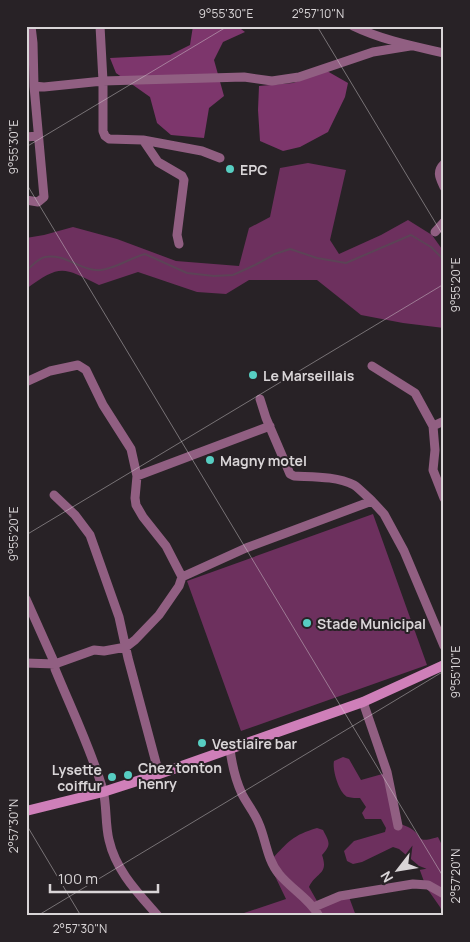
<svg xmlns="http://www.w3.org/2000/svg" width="470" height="942" font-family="Manrope,sans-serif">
<rect width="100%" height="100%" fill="#282226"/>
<!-- green -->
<path fill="#6d305e" d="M308 163 346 170 330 240 339 254 381 235 408 220 432 235 444 252V328L403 323 361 315 317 280H249L226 294 197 292 138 272 99 285C62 267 61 264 26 289V238L44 235 73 227 117 239 176 261 239 266 249 228 270 217 280 168Z
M373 514 427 665 241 731 187 581Z
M343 757 349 759 361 780 386 773 398 823C402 825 407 826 410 828 425 837 414 844 438 837L444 849V916L440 907 426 887 418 865 399 849 393 847 362 862 353 864 347 861 344 851 354 841 385 832 386 828 381 819H365L362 813 366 807 360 798C357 798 351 798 348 797 339 794 332 769 334 761Z
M317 828 323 830C329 842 332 844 322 855 329 875 316 872 309 887L317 901 330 903 349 897 356 916H240L241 914 286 899 272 870V859C288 842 293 835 317 828Z"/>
<!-- forest -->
<path fill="#7d366c" d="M193 26H237L245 32 223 42 214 60 224 96 209 108 204 138 171 135 157 123 150 97 116 73 110 58 170 55 190 45Z
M327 71 348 83 345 97 328 132 300 147 283 151 260 141 258 110 259 86 293 83Z"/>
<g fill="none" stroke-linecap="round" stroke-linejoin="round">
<!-- stream -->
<path stroke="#5c4356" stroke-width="2" d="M26 271C32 266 37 259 45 257 65 253 82 272 101 270 117 268 130 258 145 254L187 273 214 276 233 275 255 265 275 254 290 249 317 258 346 263 411 235 431 247 444 260"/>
<!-- street -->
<path stroke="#915f82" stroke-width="9" d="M100 26 103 81V131L105 136 109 139 143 140 158 162 182 176 184 180 177 235 179 244
M353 26C382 40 413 46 444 53
M34 86 44 87 103 81 244 77 272 81 299 77 373 52 410 46
M26 137 38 136
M143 140 202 151 220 158
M444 164C436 172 440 178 444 187
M26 200 38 202 44 197 34 86 33 43 31 26
M435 232 444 222
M372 366 415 393 433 426
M26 382 50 371 78 365 86 370 103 405 131 449 137 476 135 498 136 505 143 517 166 546 182 577
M260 399 266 418 290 474 294 476C314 477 336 476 354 485 360 489 366 496 372 501
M444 421 433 426 435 450 433 470 444 498
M137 476 270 426
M54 495 75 515 90 535 119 617 128 658 159 774
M26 599 55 664V669C71 708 91 749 103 790 107 806 105 824 109 840 116 871 138 893 158 916
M26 663 55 664 94 650 104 651 126 647 135 640 159 615 179 586 182 577 246 548 372 501 384 514 404 551 444 646
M363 702 387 772 398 826
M230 749C232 765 235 779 242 794 247 804 255 813 259 824 266 840 267 860 279 874 291 889 310 899 319 916
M314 907 340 896 413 884 428 885 444 894"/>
<!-- secondary -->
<path stroke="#cf7fb9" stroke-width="10" d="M26 811 103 792 159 774 363 702 444 665"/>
</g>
<!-- ticks -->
<path fill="none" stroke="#d9d5d7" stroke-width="1" stroke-opacity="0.45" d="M317 26 444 237M26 147 228 26M26 183 444 878M26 535 444 284M26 824 81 916M37 916 444 671"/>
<!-- markers -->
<g fill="#57cec2" stroke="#282226" stroke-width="2">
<circle cx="230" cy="169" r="5"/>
<circle cx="253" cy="375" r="5"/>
<circle cx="210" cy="460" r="5"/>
<circle cx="307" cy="623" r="5"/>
<circle cx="202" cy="743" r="5"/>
<circle cx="128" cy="775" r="5"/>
<circle cx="112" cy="777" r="5"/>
</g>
<g text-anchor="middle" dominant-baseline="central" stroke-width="4" stroke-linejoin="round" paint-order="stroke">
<!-- poi labels -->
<g font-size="14" font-weight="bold" fill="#d9d5d7" stroke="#282226" text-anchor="start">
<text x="240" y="169">EPC</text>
<text x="263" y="375">Le Marseillais</text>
<text x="220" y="460">Magny motel</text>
<text x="317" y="623">Stade Municipal</text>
<text x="212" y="743">Vestiaire bar</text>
<text x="138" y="767">Chez tonton<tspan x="138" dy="16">henry</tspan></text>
<text x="102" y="769" text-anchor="end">Lysette<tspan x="102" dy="16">coiffur</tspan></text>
</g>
</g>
<!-- border -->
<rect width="470" height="942" fill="none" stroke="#282226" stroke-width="55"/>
<!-- north arrow -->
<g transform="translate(398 870) rotate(239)" stroke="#282226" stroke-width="4" paint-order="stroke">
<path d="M0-4L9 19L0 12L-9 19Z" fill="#d9d5d7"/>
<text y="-8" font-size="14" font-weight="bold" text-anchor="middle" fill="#d9d5d7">N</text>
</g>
<!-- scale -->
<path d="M50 884v8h108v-8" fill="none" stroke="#d9d5d7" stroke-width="2.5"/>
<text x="58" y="884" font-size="15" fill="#d9d5d7" stroke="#282226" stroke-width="4" paint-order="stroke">100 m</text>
<rect x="28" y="28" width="414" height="886" fill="none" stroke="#d9d5d7" stroke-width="2"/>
<g font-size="12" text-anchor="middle" fill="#d9d5d7">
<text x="226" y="18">9°55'30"E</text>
<text x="318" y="18">2°57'10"N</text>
<text transform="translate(14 147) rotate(-90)" y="4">9°55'30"E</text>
<text transform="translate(456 285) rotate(-90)" y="4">9°55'20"E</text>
<text transform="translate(14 534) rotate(-90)" y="4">9°55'20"E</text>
<text transform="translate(456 672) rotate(-90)" y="4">9°55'10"E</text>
<text transform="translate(14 826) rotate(-90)" y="4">2°57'30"N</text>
<text transform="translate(456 876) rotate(-90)" y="4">2°57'20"N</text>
<text x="80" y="933">2°57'30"N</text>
</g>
</svg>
